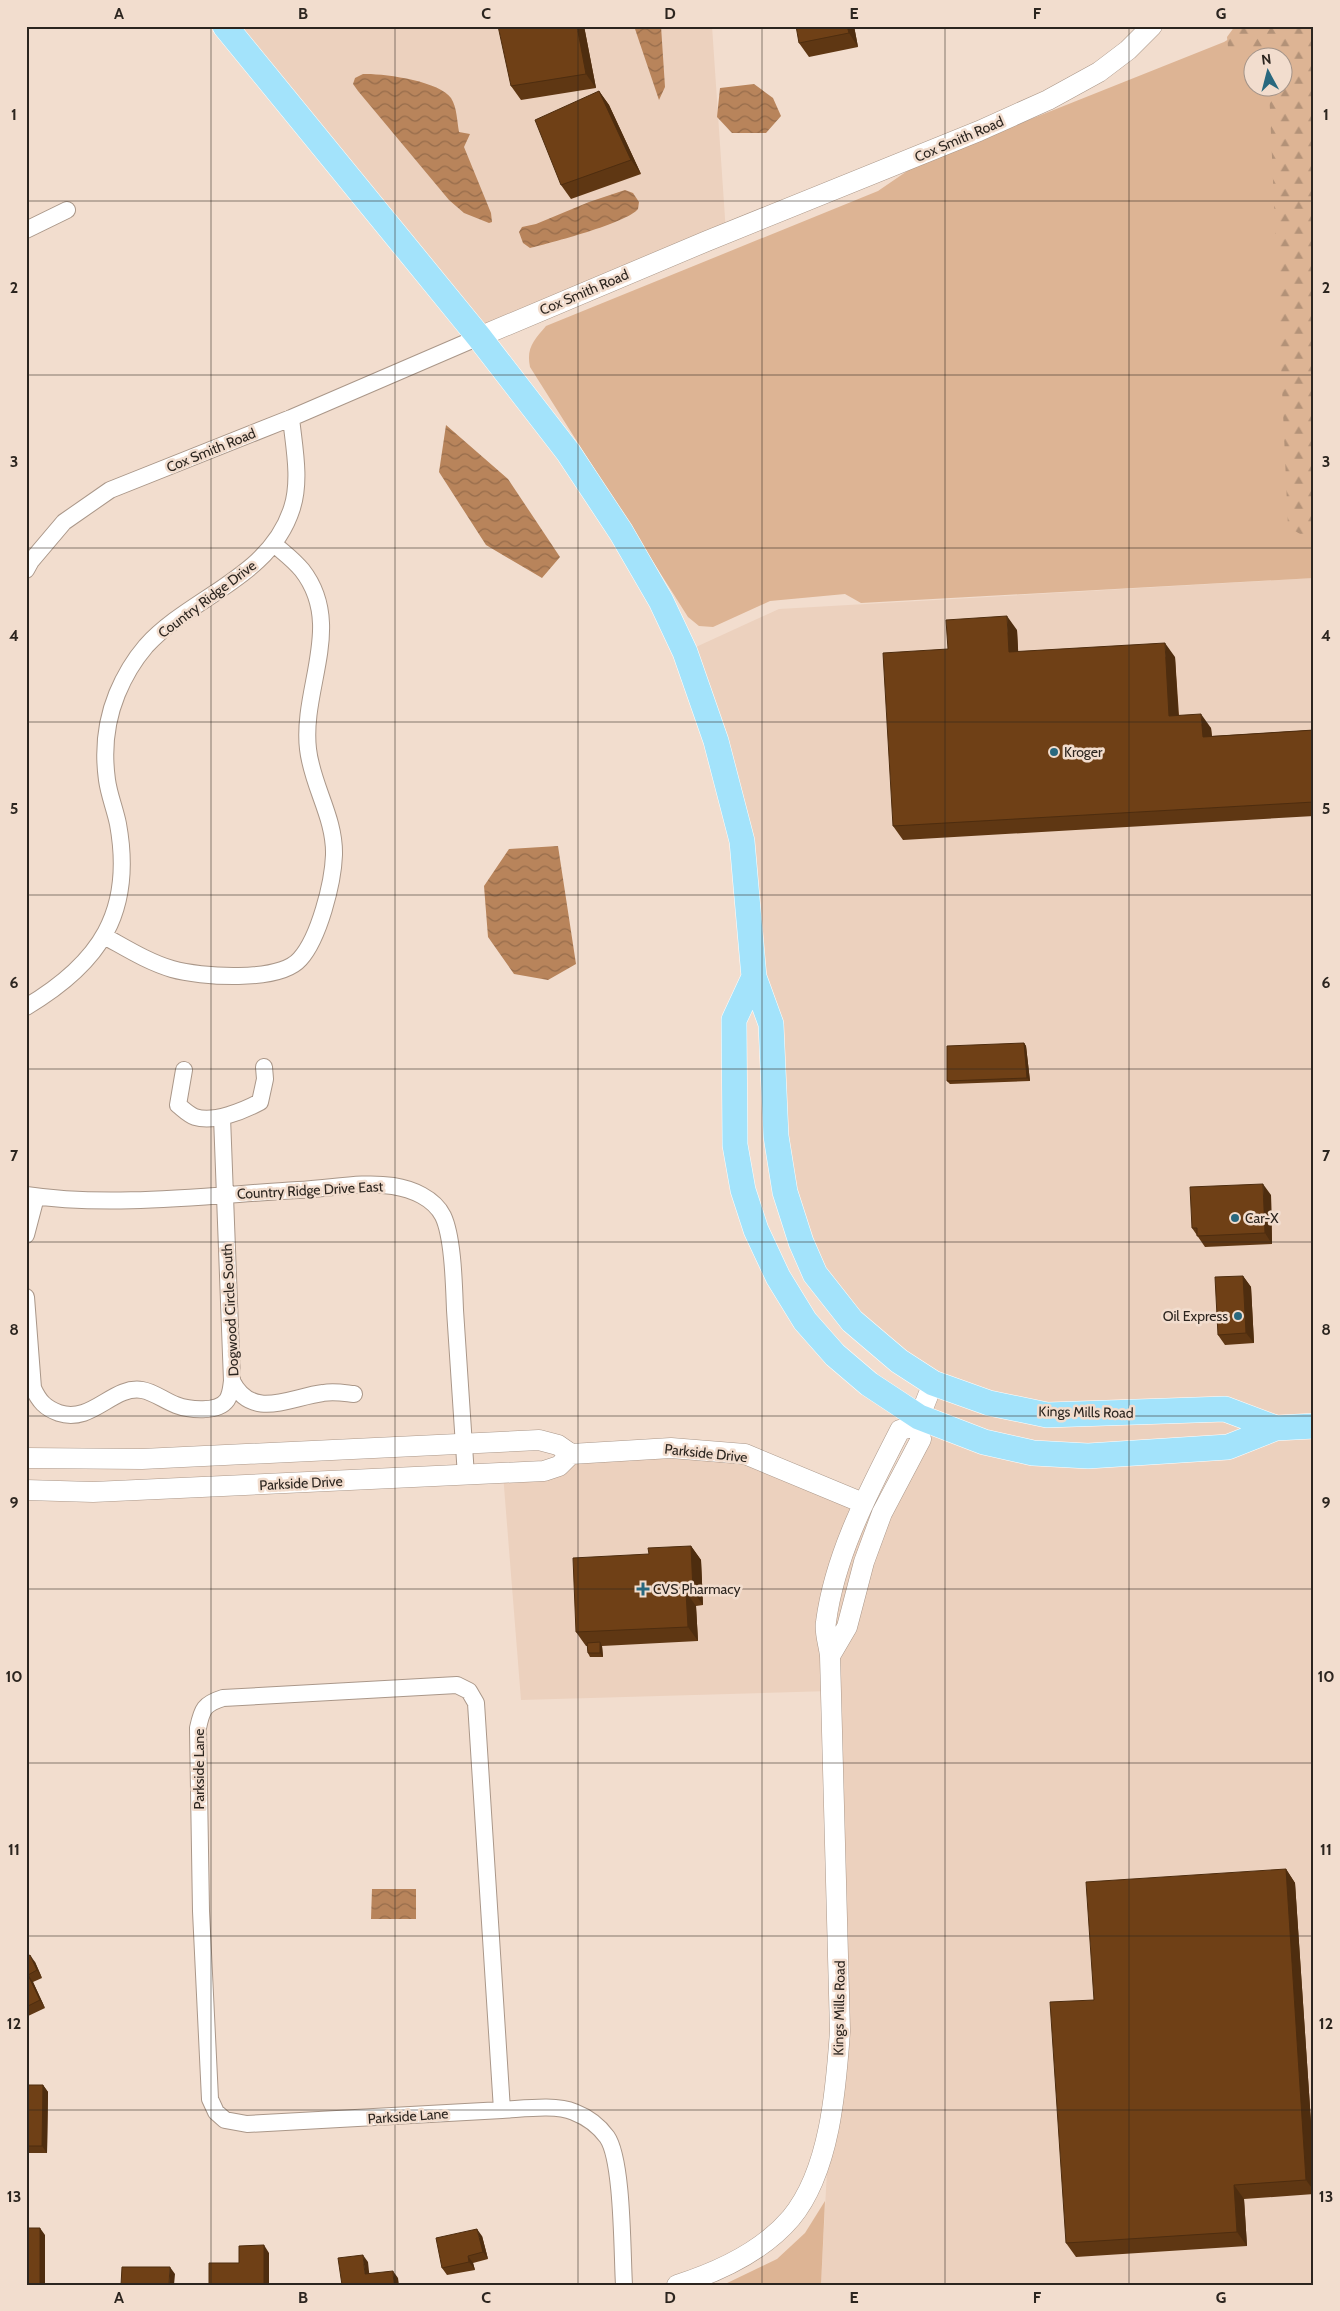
<svg xmlns="http://www.w3.org/2000/svg" width="1340" height="2311" font-family="Cabin,sans-serif">
<defs>
<pattern id="forest-firs" width="22" height="20" patternUnits="userSpaceOnUse" patternTransform="scale(1.25)"><rect width="22" height="20" fill="#ddb494"/><path d="M5 1l3.5 6h-7zM16 11l3.5 6h-7z" fill="#b39278"/></pattern>
<pattern id="water-waves" width="16" height="10" patternUnits="userSpaceOnUse" patternTransform="scale(1.25)"><rect width="16" height="10" fill="#b8845b"/><path d="M0 5q4-4 8 0t8 0" fill="none" stroke="#966c4b"/></pattern>
</defs>
<rect width="100%" height="100%" fill="#f2ddce"/>
<!-- built -->
<path fill="#ecd1be" d="M225 26H712L726 233 479 337Z
M1314 578V2285H821L829 2132 836 2089 830 1691 521 1700 503 1474 571 1454H745L882 1513 933 1383 899 1361 801 1242 748 896 685 652 779 609Z"/>
<!-- green -->
<path fill="#ddb494" fill-rule="evenodd" d="M1314 26V578L861 603 845 594 770 601 713 627 699 626 688 617 530 367C526 348 534 340 546 326L878 191 916 165 1224 42 1242 31ZM1252 58H1282V88H1252Z
M825 2201 821 2285H723L777 2259 805 2233Z"/>
<!-- forest -->
<path fill="url(#forest-firs)" d="M1235 26H1314V114L1311 147 1314 204V542L1288 527 1269 88H1282V58L1268 57 1228 47 1227 37Z"/>
<!-- water -->
<path fill="url(#water-waves)" d="M634 26H661L665 87 659 100Z
M363 74C382 73 440 81 451 98 457 107 457 122 459 132L470 134 464 147 491 213 492 222 489 223 464 213 449 200 358 91 353 84 355 78Z
M754 84 773 98 781 116 766 133H732L717 117 720 88Z
M625 190 633 193 639 202 638 209C627 223 550 243 530 248L523 243 519 232 522 227 536 224 589 202Z
M446 425 508 479 560 557 542 578 486 545 439 472Z
M558 846 576 964 548 980 514 974 488 937 484 886 509 849Z
M372 1889H416V1919H371Z"/>
<g fill="none" stroke-linecap="round" stroke-linejoin="round">
<!-- minor casing -->
<g stroke="#aa9789" stroke-width="18">
<path id="minor" d="M26 230 67 210
M26 570 31 561 64 522 110 490 291 418 479 337
M104 936C126 948 148 962 172 969 200 977 279 983 300 959 319 938 333 883 334 855 335 817 312 786 308 749 301 688 345 625 302 570 294 560 283 552 274 544
M26 1007C100 963 134 912 118 824 115 809 109 795 107 780 103 751 106 721 117 694 124 677 134 660 146 646 191 596 270 578 292 508 301 480 294 447 291 418
M184 1070 178 1105C183 1109 189 1115 195 1117 214 1123 243 1111 260 1102L265 1079 264 1067
M222 1117 232 1381C252 1421 290 1397 323 1393 334 1391 344 1393 354 1394
M26 1195C112 1208 211 1195 298 1190 329 1189 362 1181 393 1186 412 1189 434 1198 443 1216 453 1237 454 1285 455 1310 459 1365 462 1421 466 1476
M26 1235 36 1197
M26 1297 33 1388C39 1401 45 1408 59 1413 92 1424 113 1385 142 1390 154 1392 165 1401 176 1405 189 1410 218 1413 227 1400 231 1394 231 1387 232 1381
M457 1685 469 1691 476 1703 502 2110 247 2124 225 2120 216 2112 210 2099 201 1911 198 1728C202 1709 204 1704 223 1698Z
M502 2110C522 2109 556 2104 574 2112 587 2117 599 2126 607 2137 623 2160 622 2253 624 2285"/>
</g>
<!-- tertiary casing -->
<g stroke="#aa9789" stroke-width="21">
<path id="tertiary" d="M479 337 707 241 979 131 1048 100 1099 72 1128 50 1152 26
M26 1458 142 1459 539 1440 558 1445 571 1454 671 1448 745 1454 863 1503
M26 1490 93 1492 544 1471 559 1466 571 1454
M830 1656 847 1627 864 1562 882 1513 921 1439 916 1426 933 1383
M677 2285C718 2272 763 2251 791 2218 830 2171 836 2089 840 2031L830 1656C829 1645 824 1632 826 1622 835 1554 869 1491 900 1430L916 1426"/>
</g>
<!-- primary casing -->
<g stroke="#fff" stroke-width="26">
<path id="primary" d="M225 26 479 337 568 452 621 532 661 601 685 652 716 741 742 841 754 977 771 1024 776 1136 785 1192 801 1242 815 1274 852 1321 899 1361 933 1383 989 1403 1047 1415 1225 1409 1276 1428
M754 977 734 1020 735 1145 743 1190 756 1230 778 1277 805 1321 835 1355 869 1384 919 1417 984 1442 1033 1453 1088 1456 1228 1447 1276 1428 1314 1426"/>
</g>
<!-- minor -->
<use href="#minor" stroke="#fff" stroke-width="16"/>
<!-- tertiary -->
<use href="#tertiary" stroke="#fff" stroke-width="20"/>
<!-- primary -->
<use href="#primary" stroke="#a3e3fb" stroke-width="25"/>
</g>
<!-- wall -->
<path fill="#5f3713" d="M584 26 596 88 521 100 511 86Z
M854 26 858 47 809 57 799 43Z
M599 91 609 105 641 174 571 199 561 185Z
M1017 630 1018 652 1175 657 1179 715 1211 728 1212 736 1314 730V816L903 840 893 826 948 649Z
M1024 1043 1026 1046 1030 1081 950 1084 947 1081Z
M1271 1195 1272 1244 1205 1247 1192 1228Z
M1243 1276 1251 1287 1254 1343 1225 1345 1218 1335Z
M691 1546 701 1560 703 1605 696 1606 698 1641 602 1646 603 1657H590L588 1653 587 1646H586L576 1632 649 1554Z
M1286 1869 1295 1883 1314 2167V2194L1244 2199 1247 2246 1076 2257 1066 2243 1094 2000Z
M26 1957 35 1962 42 1978 33 1982 45 2008 26 2017Z
M26 2085H43L48 2092 47 2153H26Z
M482 2236 488 2259 473 2263 475 2270 447 2275 442 2268Z"/>
<!-- shaded-wall -->
<path fill="#4e2d0f" d="M577 26H584L596 88 586 74Z
M847 26H854L858 47 849 33Z
M599 91 609 105 641 174 631 160Z
M1007 616 1017 630 1019 666 1009 652Z
M1165 643 1175 657 1179 730 1169 716Z
M1201 714 1211 728 1213 751 1203 737Z
M1024 1043 1026 1046 1030 1081 1027 1078Z
M1263 1184 1271 1195 1272 1244 1265 1233Z
M1243 1276 1251 1287 1254 1343 1246 1333Z
M691 1546 701 1560 703 1605 693 1591Z
M686 1592 696 1606 698 1641 688 1627Z
M600 1642 602 1646 603 1657 600 1653Z
M1286 1869 1295 1883 1314 2167V2191L1306 2180Z
M30 1955 35 1962 42 1978 37 1970Z
M28 1975 33 1982 45 2008 40 2000Z
M43 2085 48 2092 47 2153 42 2146Z
M1234 2185 1244 2199 1247 2246 1237 2232Z
M40 2228 45 2235V2285H40Z
M477 2229 482 2236 488 2259 483 2252Z
M264 2245 269 2253V2285H264Z
M363 2255 368 2262 370 2281 365 2274Z
M468 2256 473 2263 475 2270 469 2262Z
M170 2267 175 2274 174 2285H169Z
M393 2271 398 2278 399 2285H394Z"/>
<!-- building -->
<path fill="#6f4016" stroke="#4e2d0f" d="M498 26H577L586 74 511 86Z
M796 26H847L849 33 799 43Z
M599 91 631 160 561 185 535 120Z
M1007 616 1009 652 1165 643 1169 716 1201 714 1203 737 1314 730V802L893 826 883 653 948 649 946 620Z
M1024 1043 1027 1078 947 1081V1046Z
M1263 1184 1265 1233 1197 1236V1228H1192L1190 1187Z
M1243 1276 1246 1333 1218 1335 1215 1277Z
M691 1546 693 1591 686 1592 688 1627 576 1632 573 1558 649 1554 648 1548Z
M600 1642V1653H588L587 1643Z
M1286 1869 1306 2180 1234 2185 1237 2232 1066 2243 1050 2002 1094 2000 1086 1882Z
M30 1955 37 1970 28 1975 40 2000 26 2007V1957Z
M26 2085H43L42 2146H26Z
M26 2228H40V2285H26Z
M477 2229 483 2252 468 2256 469 2262 442 2268 436 2238Z
M264 2245V2285H209V2263H239V2246Z
M363 2255 365 2274 393 2271 394 2285H342L338 2258Z
M122 2267H170L169 2285H121Z"/>
<!-- grid -->
<path fill="none" stroke="#2c251f" stroke-width="1" stroke-opacity="0.55" d="M211 26V2285M395 26V2285M578 26V2285M762 26V2285M945 26V2285M1129 26V2285M26 201H1314M26 375H1314M26 548H1314M26 722H1314M26 895H1314M26 1069H1314M26 1242H1314M26 1416H1314M26 1589H1314M26 1763H1314M26 1936H1314M26 2110H1314"/>
<!-- markers -->
<g fill="#29687e" stroke="#f2ddce" stroke-width="2">
<circle cx="1054" cy="752" r="5"/>
<circle cx="1235" cy="1218" r="5"/>
<circle cx="1238" cy="1316" r="5"/>
<path d="M640.5 1581.5h5v5h5v5h-5v5h-5v-5h-5v-5h5z"/>
</g>
<g text-anchor="middle" dominant-baseline="central" stroke-width="5" stroke-linejoin="round" paint-order="stroke">
<!-- street labels -->
<g font-size="14" fill="#2c251f" stroke="#f2ddce">
<text transform="translate(959 139) rotate(-23)">Cox Smith Road</text>
<text transform="translate(584 292) rotate(-23)">Cox Smith Road</text>
<text transform="translate(211 450) rotate(-22)">Cox Smith Road</text>
<text transform="translate(207 599) rotate(-37)">Country Ridge Drive</text>
<text transform="translate(310 1190) rotate(-3)">Country Ridge Drive East</text>
<text transform="translate(230 1310) rotate(-93)">Dogwood Circle South</text>
<text transform="translate(1086 1412) rotate(1)">Kings Mills Road</text>
<text transform="translate(706 1453) rotate(6)">Parkside Drive</text>
<text transform="translate(301 1483) rotate(-3)">Parkside Drive</text>
<text transform="translate(199 1769) rotate(-90)">Parkside Lane</text>
<text transform="translate(839 2008) rotate(-89)">Kings Mills Road</text>
<text transform="translate(408 2116) rotate(-4)">Parkside Lane</text>
</g>
<!-- poi labels -->
<g font-size="14" fill="#2c251f" stroke="#f2ddce" text-anchor="start">
<text x="1064" y="752">Kroger</text>
<text x="1245" y="1218">Car-X</text>
<text x="1228" y="1316" text-anchor="end">Oil Express</text>
<text x="653" y="1589">CVS Pharmacy</text>
</g>
</g>
<!-- border -->
<rect width="1340" height="2311" fill="none" stroke="#f2ddce" stroke-width="55"/>
<!-- north arrow -->
<g transform="translate(1268 72) rotate(353)"><circle r="24" fill="#f2ddce" stroke="#a39388"/>
<path d="M0-4L9 19L0 12L-9 19Z" fill="#29687e"/>
<text y="-8" font-size="14" font-weight="bold" text-anchor="middle" fill="#2c251f">N</text>
</g>
<rect x="28" y="28" width="1284" height="2256" fill="none" stroke="#2c251f" stroke-width="2"/>
<g font-size="16" text-anchor="middle" font-weight="bold" fill="#2c251f">
<text x="119" y="19">A</text>
<text x="303" y="19">B</text>
<text x="486" y="19">C</text>
<text x="670" y="19">D</text>
<text x="854" y="19">E</text>
<text x="1037" y="19">F</text>
<text x="1221" y="19">G</text>
<text x="14" y="120">1</text>
<text x="1326" y="120">1</text>
<text x="14" y="293">2</text>
<text x="1326" y="293">2</text>
<text x="14" y="467">3</text>
<text x="1326" y="467">3</text>
<text x="14" y="641">4</text>
<text x="1326" y="641">4</text>
<text x="14" y="814">5</text>
<text x="1326" y="814">5</text>
<text x="14" y="988">6</text>
<text x="1326" y="988">6</text>
<text x="14" y="1161">7</text>
<text x="1326" y="1161">7</text>
<text x="14" y="1335">8</text>
<text x="1326" y="1335">8</text>
<text x="14" y="1508">9</text>
<text x="1326" y="1508">9</text>
<text x="14" y="1682">10</text>
<text x="1326" y="1682">10</text>
<text x="14" y="1855">11</text>
<text x="1326" y="1855">11</text>
<text x="14" y="2029">12</text>
<text x="1326" y="2029">12</text>
<text x="14" y="2202">13</text>
<text x="1326" y="2202">13</text>
<text x="119" y="2303">A</text>
<text x="303" y="2303">B</text>
<text x="486" y="2303">C</text>
<text x="670" y="2303">D</text>
<text x="854" y="2303">E</text>
<text x="1037" y="2303">F</text>
<text x="1221" y="2303">G</text>
</g>
</svg>
